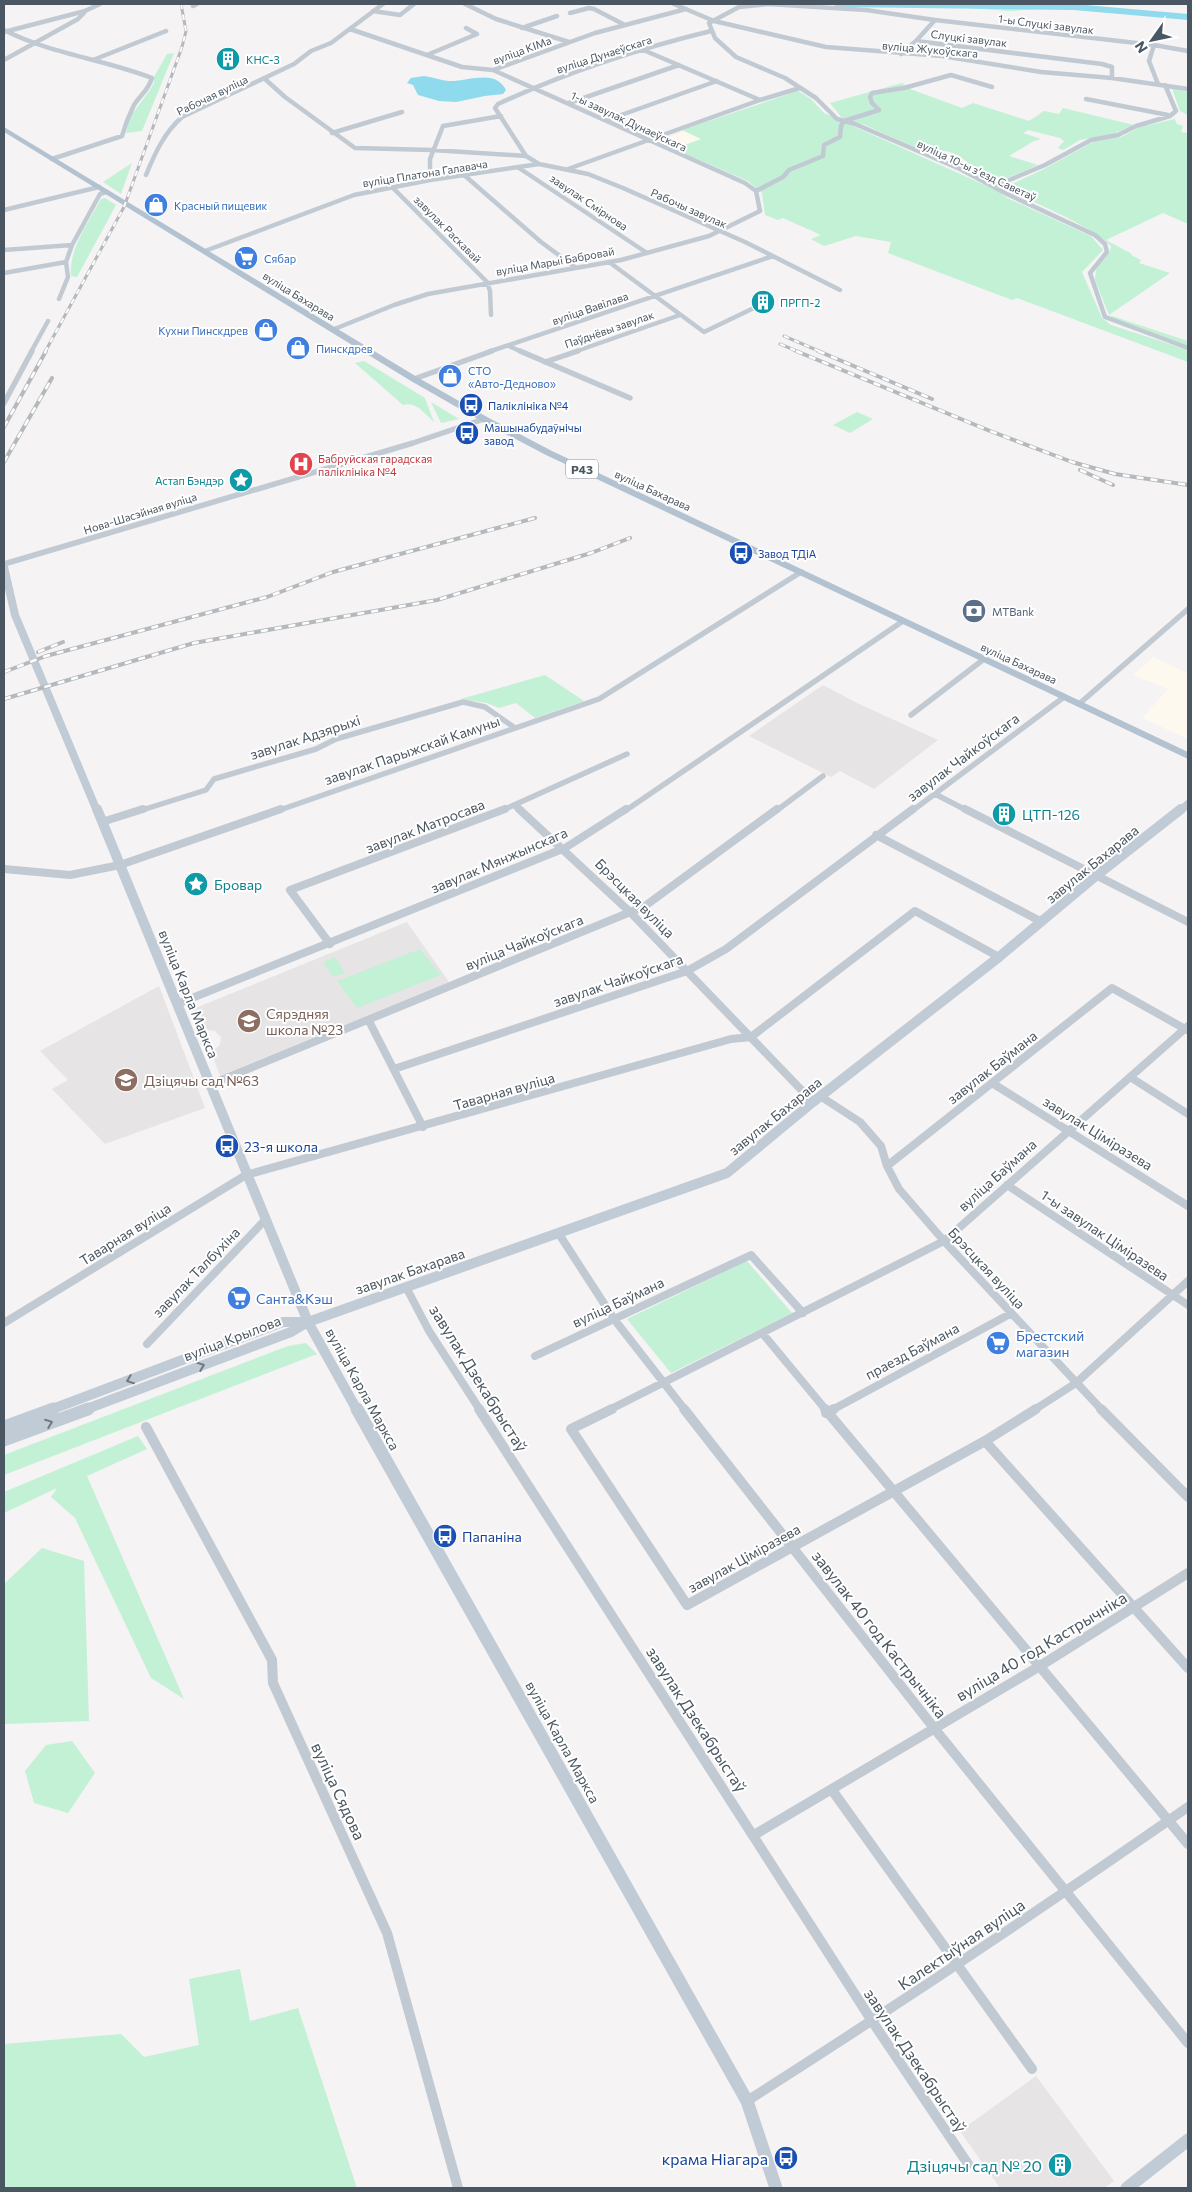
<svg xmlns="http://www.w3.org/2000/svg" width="1192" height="2192" font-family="Commissioner,sans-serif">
<rect width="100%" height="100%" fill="#f5f3f3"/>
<!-- commercial -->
<path fill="#fdf9ef" d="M685 131 702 139 674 149 657 142Z
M1153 657 1188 673V739L1142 718 1168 689 1133 675Z"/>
<!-- education -->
<path fill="#e6e4e5" d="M823 685 859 704 938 740 874 789 840 771 831 777 749 736Z
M407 922 449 982 220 1076 211 1052 220 1045 221 1037 215 1031 202 1029 193 1009Z
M159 986 205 1108 105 1144 52 1089 68 1080 40 1051Z
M1036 2076 1114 2181 1104 2188H1000L960 2131Z"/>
<!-- green -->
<path fill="#c3f1d5" d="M966 4H1069L1074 7 1069 9H1042L1009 11 968 8Z
M174 53 142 131 126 133 130 117 150 90 154 83V77L167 54Z
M902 83 910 89 962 108 973 103 1029 121 1044 111 1059 114 1063 108 1134 125 1113 134 1080 140 1063 150 1058 148 1064 141 1060 138 1028 130 1023 133 1041 139 1034 141 1009 156 1038 165 996 183 981 180 961 168 968 163C957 152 939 147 925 152L865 125 842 118 830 103Z
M1172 88 1188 92V115L1180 111Z
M798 91 811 99 824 113 998 191 1007 198 1091 236 1103 250 1082 272 1102 318 1111 325 1188 350V362L1017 298 1012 300 888 253 891 242 856 236 824 246 811 239 821 235 783 218 778 220 765 215 762 193 748 181 674 149 701 139 682 130Z
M1175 119 1177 124 1183 126 1181 132 1188 133V224L1163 213 1106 240 1132 254 1131 255 1141 260 1139 263 1170 273 1109 315 1188 341V347L1115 320 1109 315 1095 280 1096 269 1110 252 1111 246C1094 227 1031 201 1006 189L1008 186 1044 169 1095 141 1121 137 1140 127Z
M132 163 121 194 103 182Z
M105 198 116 205 77 277 71 276C69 248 88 223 101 199Z
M364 361 425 398 434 422C424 413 416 401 403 405L355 363Z
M431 402 459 419 441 423Z
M857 412 873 419 850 433 833 425Z
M545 675 584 701 535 718 516 703 499 708 487 703 461 699Z
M420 949 441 975 357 1008 337 981Z
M335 957 345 973 333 977 323 962Z
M747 1261 792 1313 671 1373 627 1319Z
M306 1343 317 1354 4 1475V1455L288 1346Z
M138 1436 147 1449 87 1476 184 1699 151 1678 75 1518 51 1497 57 1488 4 1513V1492Z
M42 1548 84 1561 89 1721 4 1724V1584Z
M72 1741 95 1773 68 1813 34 1803 25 1771 46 1745Z
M240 1969 250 2021 298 2008 357 2188H4V2044L121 2034 144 2057 199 2045 189 1979Z"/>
<!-- water -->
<path fill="#90daee" d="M424 76C432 77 440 80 448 81 467 82 495 68 506 90L503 94 485 96 456 102 439 101 418 95 413 85 407 83 411 78Z"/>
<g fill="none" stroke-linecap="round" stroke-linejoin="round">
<!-- stream -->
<path stroke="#90daee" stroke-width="2" d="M1067 4 1071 7"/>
<!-- river -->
<path fill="#90daee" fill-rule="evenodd" d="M833 4H1074L1188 14V20L1074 10 837 7Z"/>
<!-- street-far3 -->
<path stroke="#c1cad2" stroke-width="4.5" d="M465 4 496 19 569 42
M674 4 714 21 826 47 942 56 1041 72 1112 78 1188 89
M193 6 197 4
M373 11 400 15 414 4
M570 13 589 8 594 9 623 24
M935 20 1154 45 1188 51
M522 28 557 16
M350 29 462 67 493 70 595 33 686 9
M4 30C51 54 103 59 152 78 148 91 141 94 134 105 129 115 125 125 122 136L52 159
M4 32 85 11 100 4
M1154 45 1149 61 1158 84
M641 49 760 100
M901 54 916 41
M427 55 477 34 466 28
M4 60 78 19 84 13
M93 60 166 31
M493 70 745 183 756 191
M1112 78V67L1102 64 916 41 935 20 866 10 768 4 739 7 709 23 715 38 736 57 785 78 816 98 837 119 855 124 960 169 1007 194 1095 235 1105 244 1107 252 1090 273 1105 317 1188 348
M265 79 285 97 355 148 432 150 526 156 539 164 588 174 623 188 745 242 840 290
M1086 99 1168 115
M569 103 679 65
M607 120 717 81
M332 133 402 112
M526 156 495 108 498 104C567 72 637 49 711 31
M519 168 647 253
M568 169 760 100 800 88
M146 175C155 153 164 133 182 117L294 64 311 51 331 43 383 4
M464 175 541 242 575 267
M430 180V159L443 126 501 116
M995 186 1045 165 1091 140 1118 135 1136 126 1170 116 1176 111 1165 85
M392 187 487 282 490 291 491 315
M756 191 783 177 789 170 823 156 824 145 840 137 841 126 844 121 879 110 872 103 870 97 872 93 904 88 951 75 992 87
M4 210 99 187
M4 250 72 245
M205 251 354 195 430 180 539 164
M609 262 704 332 760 305
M4 273 66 262
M59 299 68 277 66 262 72 245 100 194 106 192
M332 330 394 305 428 294 621 260 709 236 760 211 756 191
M509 346 522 352
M31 352 48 321
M488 352 773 256
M574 352 680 315"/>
<!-- street-far2 -->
<path stroke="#c1cad2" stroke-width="5.5" d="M520 351 630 398
M545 362 578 351
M414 379 492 351
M4 403 32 351
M4 564 413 443 484 419
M1079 704 1188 609
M911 715 984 659
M935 794 968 811
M515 806 520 811
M139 811 206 790 214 779 316 749 336 739 463 702 485 707 515 728
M277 811 599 699 801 572
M501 811 627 754
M625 811 903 621
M776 811 823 776
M912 811 1064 697"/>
<!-- street-far1 -->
<path stroke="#c1cad2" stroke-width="8" d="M519 809 631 913 813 1102
M965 809 1188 922
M102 822 143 809
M876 835 1042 922
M4 869 70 875 120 865 281 809
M330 944 290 890 505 809
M177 1004 565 848 626 809
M369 1021 423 1127
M394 1069 687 971 726 949 913 809
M1130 1077 1188 1114
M992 1083 1188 1206
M209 1085 645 906 777 809
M820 1096 860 1122 881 1146 887 1166 899 1189 944 1241 1102 1410
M887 1166 1112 988 1187 1030
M1007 1185 1188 1305
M559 1234 614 1319 685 1410
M406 1287 429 1331 480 1410
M4 1323 246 1175 731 1039 751 1037 915 911 999 957
M763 1334 826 1410
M147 1344 265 1220
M535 1356 751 1255 803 1313
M609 1410 944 1241 1188 1026
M832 1410 1010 1314
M1034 1410 1076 1383 1188 1281"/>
<!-- street -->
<path stroke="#c1cad2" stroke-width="10" d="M479 1409 872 2021 968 2164
M612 1409 571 1429 687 1605 985 1441 1036 1409
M684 1409 934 1728 1188 2043
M825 1409 1188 1844
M1101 1409 1188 1497
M826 1413 834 1409
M146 1427 272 1660 273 1683 387 1933 458 2188
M985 1441 1188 1668
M832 1790 1032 2069
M754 1835 1040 1666 1188 1573
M747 2101C896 2006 1043 1908 1188 1807"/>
<!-- secondary-far2 -->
<path stroke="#c1cbd6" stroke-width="8" d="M4 567 15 615 97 811
M1180 811 1188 804"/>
<!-- secondary-far1 -->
<path stroke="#c1cbd6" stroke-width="10" d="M97 809 308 1322 357 1410
M50 1410 283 1322H307
M84 1410 291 1332 308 1322 727 1173 813 1102 999 957 1097 875 1181 809"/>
<!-- secondary -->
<path stroke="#c1cbd6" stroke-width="13" d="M357 1409 747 2101 776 2188
M4 1427 53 1409
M4 1440 88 1409
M1127 2188 1188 2140"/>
<!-- primary -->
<path fill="#b3c2d1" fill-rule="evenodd" d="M4 127 417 377 487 417 552 451 1188 752V759L546 455 481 421 411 381 4 132Z"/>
<!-- rail-far1 casing -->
<g stroke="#b5b8bd" stroke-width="3">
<path id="rail-far1" d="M784 336 821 352
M780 344 799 352
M45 352 124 207 182 47 186 31 181 4"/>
</g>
<!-- rail casing -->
<g stroke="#b5b8bd" stroke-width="4">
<path id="rail" d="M796 351 990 431 1072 462 1115 474 1188 485
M818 351 932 399
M4 427 46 351
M4 462 52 378
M1080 470 1113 485
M38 652 63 642
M4 672 46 656 267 597 333 572 535 518
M4 699 194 643 437 600 591 553 630 538"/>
</g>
<!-- rail-far1 -->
<use href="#rail-far1" stroke="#fff" stroke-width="2" stroke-dasharray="5.5" stroke-linecap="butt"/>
<!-- rail -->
<use href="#rail" stroke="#fff" stroke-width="2.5" stroke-dasharray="7" stroke-linecap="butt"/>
</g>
<!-- one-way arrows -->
<defs><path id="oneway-chevron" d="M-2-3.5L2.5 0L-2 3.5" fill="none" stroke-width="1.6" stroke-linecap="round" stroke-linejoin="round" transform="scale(1.25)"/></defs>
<g stroke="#6e7984">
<use href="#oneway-chevron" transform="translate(201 1366) rotate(-21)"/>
<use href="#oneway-chevron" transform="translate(130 1380) rotate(159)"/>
<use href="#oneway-chevron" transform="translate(49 1423) rotate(-21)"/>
</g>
<!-- icons -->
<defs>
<g id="building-disc" transform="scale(1.25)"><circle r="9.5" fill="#0f9aa8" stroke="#fff"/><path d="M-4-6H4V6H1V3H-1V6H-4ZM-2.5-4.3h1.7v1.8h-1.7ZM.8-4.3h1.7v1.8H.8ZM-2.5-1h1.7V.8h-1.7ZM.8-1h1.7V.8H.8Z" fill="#fff"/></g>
<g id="shop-disc" transform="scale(1.25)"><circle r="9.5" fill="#3f7fe0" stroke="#fff"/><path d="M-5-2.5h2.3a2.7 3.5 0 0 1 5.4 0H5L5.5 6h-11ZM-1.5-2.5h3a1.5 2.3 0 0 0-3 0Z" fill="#fff"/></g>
<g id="supermarket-disc" transform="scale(1.25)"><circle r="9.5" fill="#3f7fe0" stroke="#fff"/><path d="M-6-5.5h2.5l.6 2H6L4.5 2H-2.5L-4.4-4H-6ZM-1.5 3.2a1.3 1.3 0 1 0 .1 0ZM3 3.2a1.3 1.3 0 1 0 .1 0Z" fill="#fff"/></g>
<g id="bus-disc" transform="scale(1.25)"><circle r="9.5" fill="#1a4fb4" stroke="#fff"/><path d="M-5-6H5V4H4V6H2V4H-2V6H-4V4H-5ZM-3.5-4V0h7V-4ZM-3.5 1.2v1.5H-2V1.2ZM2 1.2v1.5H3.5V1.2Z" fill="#fff"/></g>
<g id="hospital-disc" transform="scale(1.25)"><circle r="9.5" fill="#e0444e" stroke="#fff"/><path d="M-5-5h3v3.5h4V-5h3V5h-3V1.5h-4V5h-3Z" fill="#fff"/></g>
<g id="sight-disc" transform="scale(1.25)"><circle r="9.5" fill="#0f9aa8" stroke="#fff"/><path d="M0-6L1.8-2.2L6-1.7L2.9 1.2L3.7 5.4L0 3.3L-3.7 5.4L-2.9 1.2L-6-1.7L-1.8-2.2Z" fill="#fff"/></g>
<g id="bank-disc" transform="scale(1.25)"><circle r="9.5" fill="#5c6f8a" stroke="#fff"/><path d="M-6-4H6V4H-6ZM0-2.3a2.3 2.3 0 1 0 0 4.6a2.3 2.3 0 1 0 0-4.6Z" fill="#fff"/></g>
<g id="school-disc" transform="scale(1.25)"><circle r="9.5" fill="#8d6e63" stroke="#fff"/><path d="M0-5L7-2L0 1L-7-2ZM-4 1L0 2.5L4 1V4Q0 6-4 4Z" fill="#fff"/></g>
</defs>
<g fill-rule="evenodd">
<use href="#building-disc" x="228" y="59"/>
<use href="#shop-disc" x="156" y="205"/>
<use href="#supermarket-disc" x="246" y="258"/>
<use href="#building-disc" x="763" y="302"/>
<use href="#shop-disc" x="266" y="330"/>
<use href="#shop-disc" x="298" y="348"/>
<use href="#shop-disc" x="450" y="376"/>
<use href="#bus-disc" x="471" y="405"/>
<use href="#bus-disc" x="467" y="433"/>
<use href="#hospital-disc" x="301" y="464"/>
<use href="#sight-disc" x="241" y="480"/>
<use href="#bus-disc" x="741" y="553"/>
<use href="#bank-disc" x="974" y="611"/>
<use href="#building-disc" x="1004" y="814"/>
<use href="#sight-disc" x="196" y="884"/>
<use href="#school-disc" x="249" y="1021"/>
<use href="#school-disc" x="126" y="1080"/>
<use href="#bus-disc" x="227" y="1146"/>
<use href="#supermarket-disc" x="239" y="1298"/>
<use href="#supermarket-disc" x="998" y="1343"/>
<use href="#bus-disc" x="445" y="1536"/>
<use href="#bus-disc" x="786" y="2158"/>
<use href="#building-disc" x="1060" y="2165"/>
</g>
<g text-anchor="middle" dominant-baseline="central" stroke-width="4" stroke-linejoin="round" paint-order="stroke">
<!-- far-street labels -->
<g font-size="11" fill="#4a5661" stroke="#fff">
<text transform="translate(1046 24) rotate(7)">1-ы Слуцкі завулак</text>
<text transform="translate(969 38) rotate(7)">Слуцкі завулак</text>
<text transform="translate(930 49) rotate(5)">вуліца Жукоўскага</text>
<text transform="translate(522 50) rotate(-20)">вуліца КІМа</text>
<text transform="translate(604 54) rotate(-18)">вуліца Дунаеўскага</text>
<text transform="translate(212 95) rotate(-26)">Рабочая вуліца</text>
<text transform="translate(629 121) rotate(25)">1-ы завулак Дунаеўскага</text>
<text transform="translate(977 170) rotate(25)">вуліца 10-ы зʼезд Саветаў</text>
<text transform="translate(425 173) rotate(-9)">вуліца Платона Галавача</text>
<text transform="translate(589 202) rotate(34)">завулак Смірнова</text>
<text transform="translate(689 208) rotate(24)">Рабочы завулак</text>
<text transform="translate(448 229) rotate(45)">завулак Раскавай</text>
<text transform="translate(555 261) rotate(-10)">вуліца Марыі Бабровай</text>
<text transform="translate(299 296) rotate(32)">вуліца Бахарава</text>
<text transform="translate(590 308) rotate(-19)">вуліца Вавілава</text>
<text transform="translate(609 329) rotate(-19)">Паўднёвы завулак</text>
<text transform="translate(653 490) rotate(25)">вуліца Бахарава</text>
<text transform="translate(140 513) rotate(-17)">Нова-Шасэйная вуліца</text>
<text transform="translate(1019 663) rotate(25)">вуліца Бахарава</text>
</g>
<!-- far-culture labels -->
<g font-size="11" fill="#0d838f" stroke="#fff" text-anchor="start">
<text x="246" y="59">КНС-3</text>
<text x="780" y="302">ПРГП-2</text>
<text x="224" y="480" text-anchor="end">Астап Бэндэр</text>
</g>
<!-- far-shop labels -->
<g font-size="11" fill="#366cbe" stroke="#fff" text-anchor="start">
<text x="174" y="205">Красный пищевик</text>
<text x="264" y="258">Сябар</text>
<text x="248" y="330" text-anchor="end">Кухни Пинскдрев</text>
<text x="316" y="348">Пинскдрев</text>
<text x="468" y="370">СТО<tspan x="468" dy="13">«Авто-Дедново»</tspan></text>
</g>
<!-- far-transit labels -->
<g font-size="11" fill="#164399" stroke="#fff" text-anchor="start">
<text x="488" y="405">Паліклініка №4</text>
<text x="484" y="427">Машынабудаўнічы<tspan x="484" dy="13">завод</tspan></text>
<text x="758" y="553">Завод ТДіА</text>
</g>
<!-- far-health labels -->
<g font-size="11" fill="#be3a42" stroke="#fff" text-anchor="start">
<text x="318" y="458">Бабруйская гарадская<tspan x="318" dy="13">паліклініка №4</tspan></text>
</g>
<!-- far-service labels -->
<g font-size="11" fill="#4e5e75" stroke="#fff" text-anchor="start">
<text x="992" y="611">MTBank</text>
</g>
<!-- shield labels -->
<rect fill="#fff" stroke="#808990" stroke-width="1" x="566" y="459.5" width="32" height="19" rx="4"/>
<g font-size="12" font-weight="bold" fill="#4a5661">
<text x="582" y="469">Р43</text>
</g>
<!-- street labels -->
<g font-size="14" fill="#4a5661" stroke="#fff">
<text transform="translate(305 737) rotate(-18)">завулак Адзярыхі</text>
<text transform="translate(412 750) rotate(-19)">завулак Парыжскай Камуны</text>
<text transform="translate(963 757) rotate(-37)">завулак Чайкоўскага</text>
<text transform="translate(425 826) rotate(-21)">завулак Матросава</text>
<text transform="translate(499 860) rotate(-23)">завулак Мянжынскага</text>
<text transform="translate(1092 864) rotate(-39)">завулак Бахарава</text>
<text transform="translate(635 898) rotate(45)">Брэсцкая вуліца</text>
<text transform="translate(524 942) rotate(-22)">вуліца Чайкоўскага</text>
<text transform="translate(618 980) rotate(-19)">завулак Чайкоўскага</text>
<text transform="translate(189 994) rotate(68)">вуліца Карла Маркса</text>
<text transform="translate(992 1067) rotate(-38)">завулак Баўмана</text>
<text transform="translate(504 1091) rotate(-16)">Таварная вуліца</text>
<text transform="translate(775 1116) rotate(-39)">завулак Бахарава</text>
<text transform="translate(1098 1133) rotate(32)">завулак Ціміразева</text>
<text transform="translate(997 1175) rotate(-42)">вуліца Баўмана</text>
<text transform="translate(125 1234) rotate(-32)">Таварная вуліца</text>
<text transform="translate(1105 1235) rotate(34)">1-ы завулак Ціміразева</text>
<text transform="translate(987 1268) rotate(47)">Брэсцкая вуліца</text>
<text transform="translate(410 1271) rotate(-19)">завулак Бахарава</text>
<text transform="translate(196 1272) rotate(-46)">завулак Талбухіна</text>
<text transform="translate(618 1302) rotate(-25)">вуліца Баўмана</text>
<text transform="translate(232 1338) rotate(-21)">вуліца Крылова</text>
<text transform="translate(912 1351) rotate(-28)">праезд Баўмана</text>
<text transform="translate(363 1389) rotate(61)">вуліца Карла Маркса</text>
<text transform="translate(744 1558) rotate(-29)">завулак Ціміразева</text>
<text transform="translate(563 1742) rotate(61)">вуліца Карла Маркса</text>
</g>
<!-- culture labels -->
<g font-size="14" fill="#0d838f" stroke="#fff" text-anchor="start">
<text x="1022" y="814">ЦТП-126</text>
<text x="214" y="884">Бровар</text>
</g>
<!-- education labels -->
<g font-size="14" fill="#785e54" stroke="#fff" text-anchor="start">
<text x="266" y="1013">Сярэдняя<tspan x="266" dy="16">школа №23</tspan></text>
<text x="144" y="1080">Дзіцячы сад №63</text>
</g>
<!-- transit labels -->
<g font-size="14" fill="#164399" stroke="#fff" text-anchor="start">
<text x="244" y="1146">23-я школа</text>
<text x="462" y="1536">Папаніна</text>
</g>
<!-- shop labels -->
<g font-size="14" fill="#366cbe" stroke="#fff" text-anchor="start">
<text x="256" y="1298">Санта&amp;Кэш</text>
<text x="1016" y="1335">Брестский<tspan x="1016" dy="16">магазин</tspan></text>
</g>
<!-- near-street labels -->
<g font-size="16" fill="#4a5661" stroke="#fff">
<text transform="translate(479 1378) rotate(58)">завулак Дзекабрыстаў</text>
<text transform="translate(880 1634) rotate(52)">завулак 40 год Кастрычніка</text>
<text transform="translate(1041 1646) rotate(-31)">вуліца 40 год Кастрычніка</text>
<text transform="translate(697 1719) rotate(57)">завулак Дзекабрыстаў</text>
<text transform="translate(339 1791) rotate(65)">вуліца Сядова</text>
<text transform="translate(961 1944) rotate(-34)">Калектыўная вуліца</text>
<text transform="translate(916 2060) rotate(56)">завулак Дзекабрыстаў</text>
</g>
<!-- near-transit labels -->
<g font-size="16" fill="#164399" stroke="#fff" text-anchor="end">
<text x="768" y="2158">крама Ніагара</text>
</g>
<!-- near-culture labels -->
<g font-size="16" fill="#0d838f" stroke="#fff" text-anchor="end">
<text x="1042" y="2165">Дзіцячы сад № 20</text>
</g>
</g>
<!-- border -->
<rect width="1192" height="2192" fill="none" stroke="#4a5661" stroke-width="10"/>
<!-- north arrow -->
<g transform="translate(1152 40) rotate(237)" stroke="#ffffff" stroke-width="4" paint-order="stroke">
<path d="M0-4L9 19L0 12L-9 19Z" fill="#4a5661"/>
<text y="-8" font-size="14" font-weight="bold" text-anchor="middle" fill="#4a5661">N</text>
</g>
</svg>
